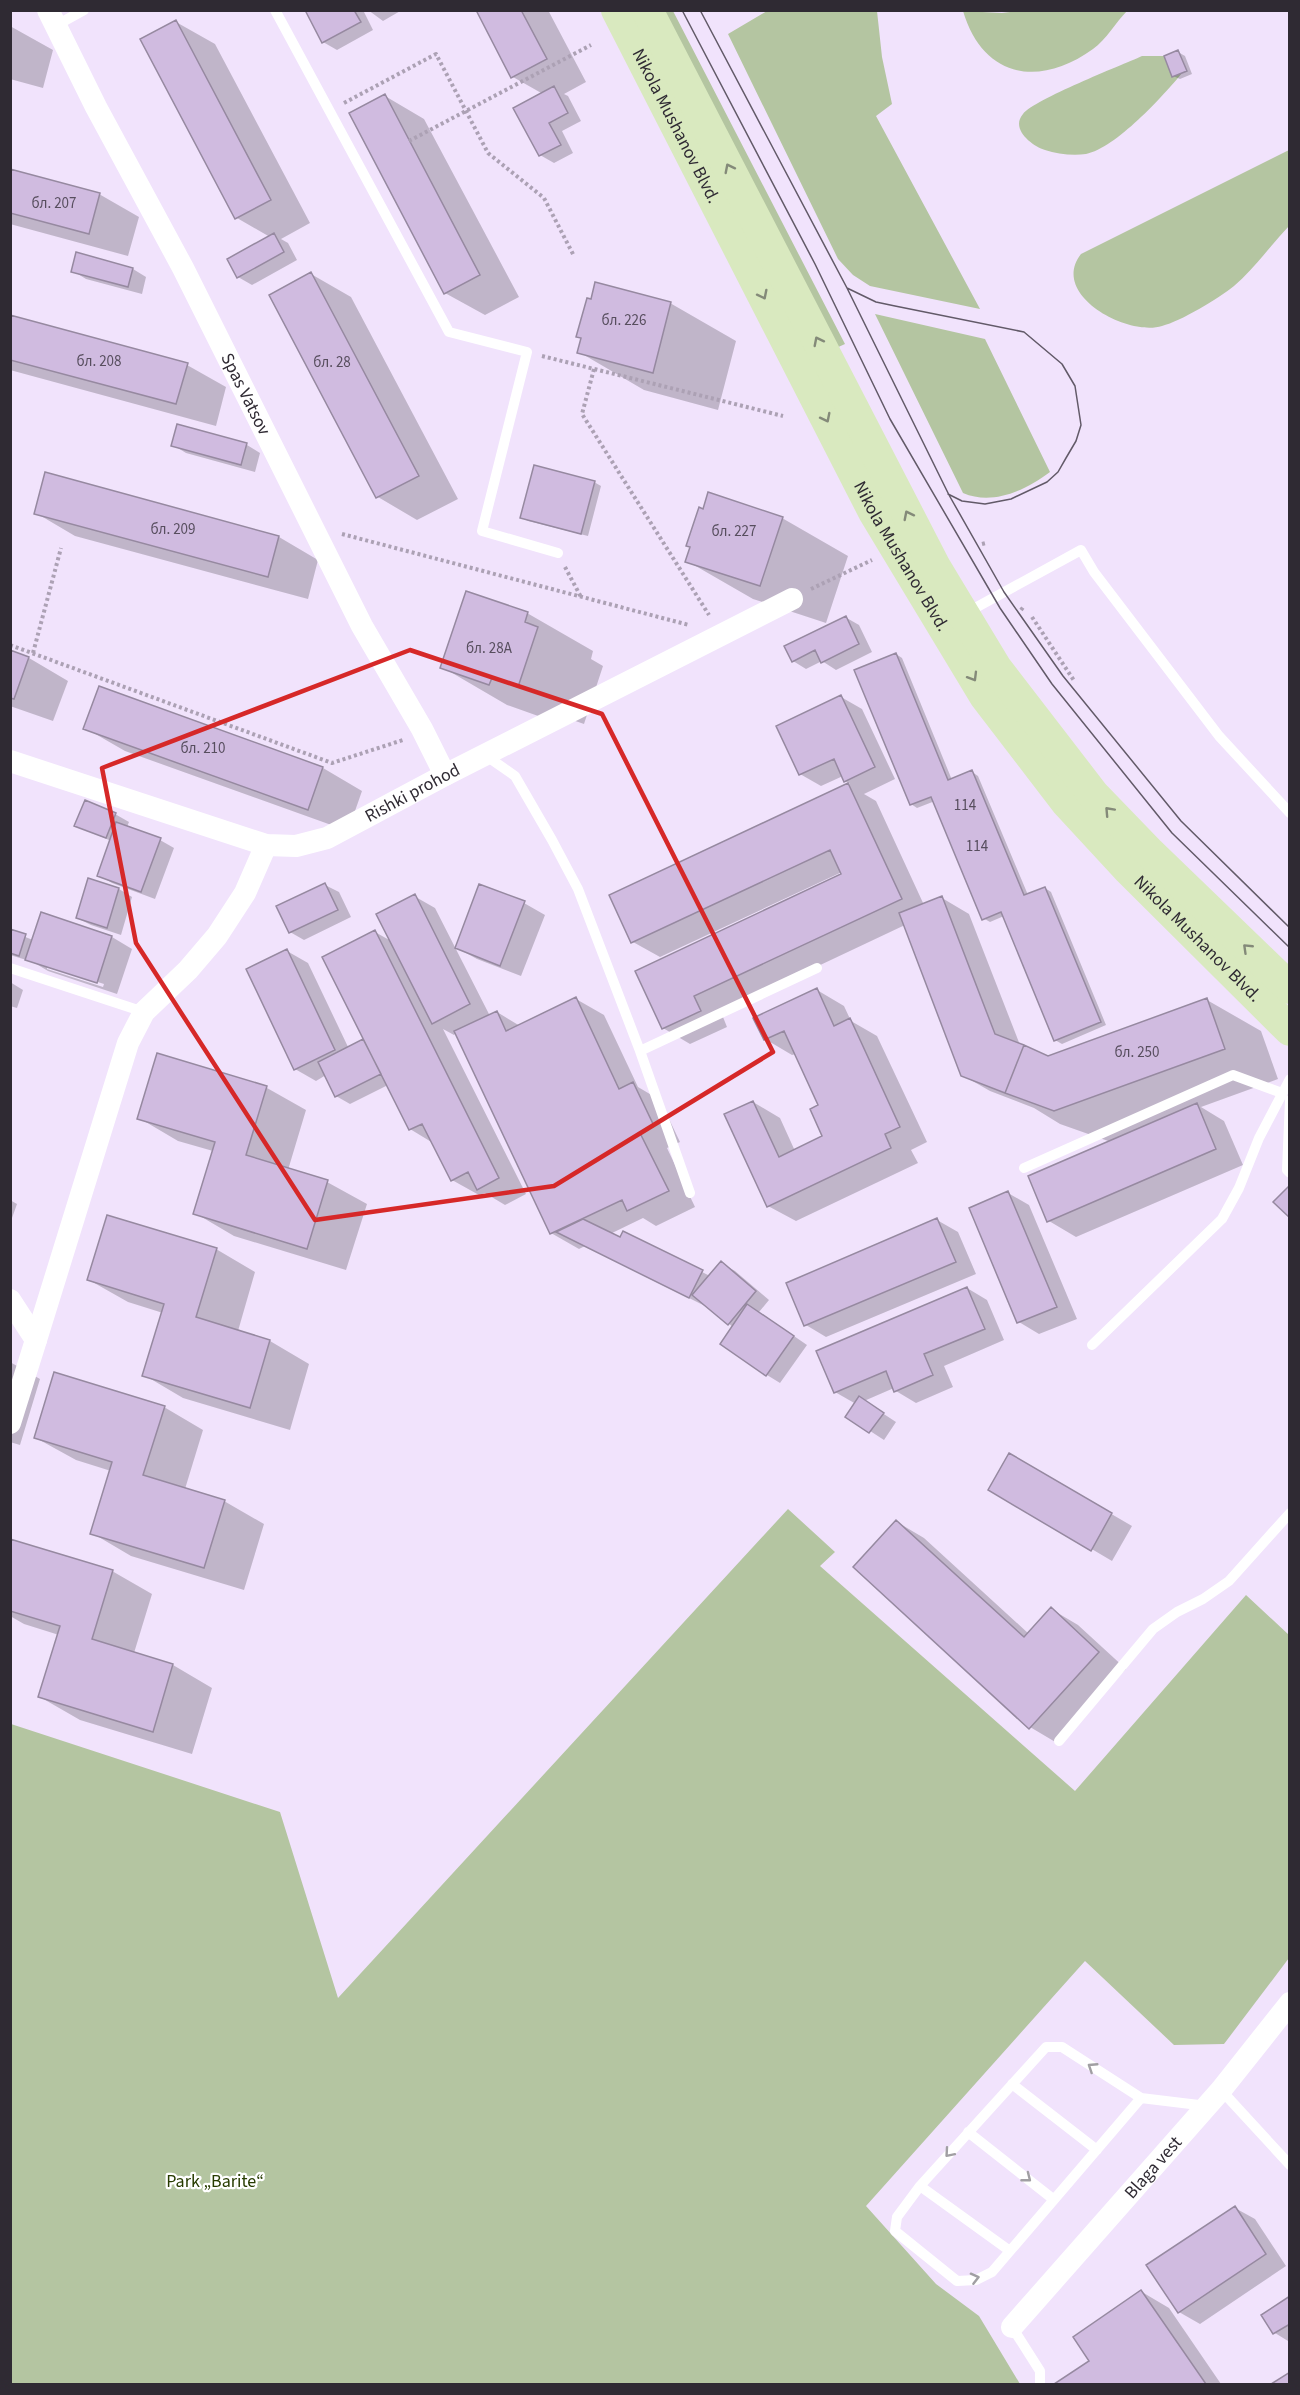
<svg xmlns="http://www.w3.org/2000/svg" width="1300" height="2395" font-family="'Source Sans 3',sans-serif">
<rect width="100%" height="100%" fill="#f1e3fc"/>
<!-- green -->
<path fill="#b4c5a1" d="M1025 10H1127V11C1116 22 1106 40 1093 49 1039 88 983 78 963 11L1002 13Z
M658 11H673L845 344 834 349Z
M767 11H877L882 57 892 104 876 116 980 309 870 286 853 275 838 259 728 34Z
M1142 56H1164L1172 77 1183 72C1163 96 1116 148 1086 154 1073 156 1057 154 1045 150 1032 146 1010 129 1023 114 1035 99 1120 66 1142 56Z
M1289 150V226C1271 245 1254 269 1234 286 1218 299 1181 321 1162 326 1128 337 1049 295 1081 254Z
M875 314 985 339 1050 472C1026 490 993 506 963 493Z
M788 1509 835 1552 820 1566 1075 1791 1246 1595 1289 1635V1958L1224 2044 1174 2045 1085 1961 866 2206 936 2284 979 2316 1020 2384H11V1724L280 1812 338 1998Z"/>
<!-- shadow -->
<path fill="#0003" fill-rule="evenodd" d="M307 10H363L373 30 337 50 323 42Z
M368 10H402L383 21Z
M477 10H548L586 82 564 94 568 96 581 121 562 131 573 153 554 163 540 155 543 94 513 77Z
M176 22 215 44 310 223 281 239 288 243 297 260 252 285 238 277 270 237 237 218Z
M10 26 53 50 43 88 10 79Z
M1178 52 1185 56 1192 74 1180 79 1173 76Z
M385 96 424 119 519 297 485 315 445 293Z
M10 170 99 194 139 217 128 256 10 224Z
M77 254 133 269 146 277 142 294 86 279 73 271Z
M311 274 351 297 458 499 417 520 378 497Z
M670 303 736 341 718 410 644 390 579 352 582 339 578 337Z
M10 317 187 365 226 387 216 426 10 370Z
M178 426 247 445 260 453 255 472 186 453 173 445Z
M594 482 601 486 588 536 528 521 522 518Z
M36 513 279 537 318 560 308 599 75 536Z
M782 518 848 556 826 623 753 599 687 561Z
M527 613 593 651 591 659 603 666 584 724 558 715 555 722 507 705 442 667Z
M845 617 859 625 872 652 836 670 822 661 806 669 793 661Z
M10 652 29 658 68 681 53 721 10 706Z
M896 654 902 658 952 780 972 772 978 776 1028 895 1045 888 1051 892 1106 1025 1062 1044 1055 1040 1004 916 990 922 983 918 935 801 917 808 911 804Z
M99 688 323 768 362 791 348 831 125 751 85 728Z
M841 697 862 709 895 779 864 794 876 801 924 905 942 898 969 914 1020 1045 1048 1058 1207 1000 1261 1031 1278 1079 1201 1107 1224 1121 1243 1165 1076 1237 1049 1221 1111 1142 1060 1124 1034 1108 990 1091 962 1075 905 925 721 1012 727 1027 690 1044 663 1028 637 972 843 875 842 872 660 957 633 942 611 895 850 784 845 781 843 776 821 786 800 774Z
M115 814 129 822 127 827 160 840 174 848 155 899 112 883 99 875 111 841 76 825Z
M325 885 339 892 351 917 304 940 290 932Z
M119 889 132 897 121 935 91 925 77 918Z
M414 896 435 908 490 1016 497 1012 520 1026 576 999 604 1015 638 1087 660 1100 680 1142 667 1148 695 1207 656 1226 643 1218 610 1234 621 1239 624 1233 710 1276 721 1263 735 1271 769 1300 759 1312 807 1345 780 1383 767 1375 733 1327 711 1309 585 1246 579 1249 551 1233 456 1033 454 1035 443 1029 526 1194 505 1205 485 1193 479 1195 452 1180 433 1143 410 1129 388 1085 350 1104 336 1096 326 1075 316 1081 295 1069 287 951 308 963 349 1049 363 1041 367 1043 375 932 391 941Z
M524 903 545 915 521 976 477 959 457 948Z
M42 914 112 937 132 949 117 994 48 971 33 962 10 955V931L33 940ZM47 966 104 984 103 987 47 969Z
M10 982 23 990 17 1008 10 1006Z
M817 990 844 1006 851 1021 877 1036 927 1142 911 1150 918 1163 796 1221 768 1206 753 1102 780 1118 795 1151 824 1137 820 1105 796 1054 792 1055 765 1039Z
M158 1055 267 1088 306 1110 288 1170 327 1182 367 1204 346 1270 234 1236 195 1213 213 1151 178 1141 139 1118Z
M1008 1193 1029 1205 1077 1319 1039 1334 1019 1322Z
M10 1200 17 1204 12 1218 10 1217Z
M937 1220 958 1232 976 1274 826 1337 806 1325Z
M216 1249 255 1272 238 1331 270 1341 309 1364 290 1430 183 1398 144 1375 163 1313 128 1302 89 1280Z
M967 1288 987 1300 1004 1340 944 1366 953 1387 916 1403 896 1391 894 1388 864 1401 896 1422 884 1440 847 1416 856 1404 835 1392Z
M10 1362 40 1379 20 1445 10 1442Z
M164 1407 203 1430 185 1489 224 1501 264 1524 244 1590 131 1556 92 1533 111 1471 76 1460 36 1438Z
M1010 1455 1132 1526 1112 1561 990 1489Z
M897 1522 924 1538 1029 1634 1051 1609 1078 1625 1126 1669 1057 1743 1030 1727Z
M10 1540 112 1571 152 1594 134 1653 173 1665 212 1688 192 1754 80 1720 40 1697 59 1635 24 1624 10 1616Z
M1235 2208 1255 2219 1286 2266 1200 2324 1179 2312Z
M1142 2292 1169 2308 1221 2384H1057L1091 2361Z
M1290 2297V2340L1288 2341 1275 2333 1263 2315Z"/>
<!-- building -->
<path fill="#d0bbe0" stroke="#9689a0" stroke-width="1.5" d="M305 10H354L361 22 322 43Z
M476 10H521L547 59 511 78Z
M176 20 271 200 235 219 140 39Z
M1178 50 1187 71 1172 77 1164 56Z
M554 86 568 113 549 123 561 145 539 156 513 108Z
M385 94 480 275 444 294 349 113Z
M10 169 100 193 89 234 10 213Z
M274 233 284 252 237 278 227 259Z
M76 252 133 268 128 287 71 272Z
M311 272 419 476 376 498 269 295Z
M595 282 671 302 653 373 577 353 581 338 576 337 587 298 591 299Z
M10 315 188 363 176 404 10 360Z
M177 424 247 443 241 465 171 446Z
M534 465 595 481 581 534 520 518Z
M45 472 279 536 268 577 34 514Z
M708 492 783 517 760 586 685 562 690 547 686 546 699 507 703 509Z
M466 591 528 612 525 622 538 627 518 687 492 678 489 685 440 668Z
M846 616 859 644 821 663 815 650 792 662 784 646Z
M10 650 29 657 14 699 10 698Z
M896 653 948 780 972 770 1024 895 1045 887 1101 1022 1054 1041 1001 912 982 920 931 797 910 805 854 670Z
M99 686 323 767 308 810 83 729Z
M841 695 875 767 844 782 834 759 799 775 776 726Z
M848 783 902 899 694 996 701 1011 662 1029 635 971 841 874 830 850 631 943 609 895Z
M85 800 116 813 106 838 74 826Z
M116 822 161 838 141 892 97 876Z
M88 878 119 888 107 928 76 918Z
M325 883 338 910 289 933 276 906Z
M479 884 525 901 500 966 455 948Z
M415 894 470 1004 432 1024 376 914Z
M942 896 995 1034 1024 1045 1005 1093 961 1076 899 913Z
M41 912 112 936 97 983 25 960Z
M10 929 26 934 19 956 10 953Z
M375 930 499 1178 477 1190 468 1172 451 1181 422 1124 409 1130 322 957Z
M287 949 335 1050 294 1070 246 969Z
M817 988 834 1026 850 1018 900 1127 885 1134 891 1148 767 1207 724 1114 753 1101 779 1157 822 1136 810 1109 818 1105 784 1031 764 1040 753 1018Z
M576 997 619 1089 633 1082 654 1126 640 1133 669 1191 627 1211 622 1200 550 1234 454 1031 497 1011 506 1031Z
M1207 998 1225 1049 1054 1111 1005 1093 1024 1045 1048 1056Z
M363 1039 381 1074 335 1097 318 1062Z
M157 1053 267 1086 246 1155 328 1180 307 1249 193 1214 215 1142 137 1119Z
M1197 1103 1216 1149 1047 1222 1028 1176Z
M1290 1185V1218L1273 1202Z
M1008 1191 1057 1307 1017 1323 969 1208Z
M107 1215 217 1248 196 1317 270 1340 250 1408 142 1376 164 1304 87 1280Z
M937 1218 956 1262 804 1326 786 1283Z
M583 1219 620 1237 623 1231 703 1270 689 1298 556 1232Z
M721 1261 756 1291 728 1325 692 1295Z
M967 1287 985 1329 924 1354 933 1375 894 1392 886 1371 834 1393 816 1351Z
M747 1304 794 1336 766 1376 720 1344Z
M54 1372 165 1406 143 1475 225 1500 204 1568 90 1534 112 1462 34 1438Z
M859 1396 884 1413 869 1433 845 1417Z
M1009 1453 1112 1513 1091 1551 988 1490Z
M896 1520 1024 1637 1051 1607 1099 1652 1029 1729 853 1567Z
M10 1539 113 1570 92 1639 173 1664 153 1732 38 1697 60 1626 10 1611Z
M1235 2206 1266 2254 1178 2313 1146 2265Z
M1141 2290 1206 2384H1054L1089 2361 1073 2337Z
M1290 2296V2324L1273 2334 1261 2315Z
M1290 2372V2384H1271Z"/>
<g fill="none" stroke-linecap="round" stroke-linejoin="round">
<!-- path -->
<path stroke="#aca1b4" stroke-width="4" stroke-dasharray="3 3" stroke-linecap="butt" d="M344 103 436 54 488 153 544 198 574 256
M409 141 591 45
M542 356 783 416
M594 369 582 414 709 615
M342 534 689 625
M982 544 986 543
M565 567 581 597
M811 589 872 560
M1021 610 1024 606
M1032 617 1075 682
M10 645 332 763 403 740
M33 653 61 548"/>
<!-- lane -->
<path stroke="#fff" stroke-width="10" d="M275 10 449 332 527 352 482 531 558 553
M55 26 84 10
M966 613 1081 550 1094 572 1219 736 1290 813
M485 755 515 776 552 840 578 889 640 1051 690 1193
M10 968 144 1012
M640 1051 817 968
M1290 1100 1287 1170 1290 1173
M1024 1168 1233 1075 1282 1093
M1092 1345 1222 1219 1239 1188 1259 1138 1290 1079
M1059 1741 1153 1629 1177 1612 1203 1599 1229 1581 1290 1513
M1012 2084 1097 2150
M1221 2090 1290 2165
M1141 2098 992 2272 976 2280 957 2281 895 2231 897 2217 920 2186 1046 2047H1062L1141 2098 1207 2106
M968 2132 1053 2199
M920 2186 1010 2251
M1012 2327 1040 2371V2384"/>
<!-- street -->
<g stroke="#fff" stroke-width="22">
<path id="s1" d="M48 10 96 107 183 268 362 626 422 729 445 775"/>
<path id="s2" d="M10 761 266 845 296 846 327 838 445 775 792 599"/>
<path d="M10 1300 36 1340 10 1423"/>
<path d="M36 1340 128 1043 144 1012 188 970 217 936 245 893 266 845"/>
<path id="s3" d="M1012 2327 1221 2090 1290 2003"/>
</g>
<!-- secondary -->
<g stroke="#d9e9bf" stroke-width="32">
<path id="s4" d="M617 10 874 512 985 696 1067 803 1128 869 1290 1030"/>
<path d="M647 10 935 567 996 668 1093 794 1150 853 1290 988"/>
</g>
<!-- tram -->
<path stroke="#625a68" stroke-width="1.5" d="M682 10 815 264 890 419 1000 608 1052 684 1172 833 1290 948
M700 10 847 288 949 495 1004 592 1063 676 1181 821 1290 928
M847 288 876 302 895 306 1024 332 1062 364 1075 386 1081 425 1076 441 1066 458 1058 472 1047 482 1011 499 985 504 962 501 948 494"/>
</g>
<!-- one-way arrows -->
<defs><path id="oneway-chevron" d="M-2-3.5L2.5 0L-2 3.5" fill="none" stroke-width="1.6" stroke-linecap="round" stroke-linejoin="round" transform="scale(1.5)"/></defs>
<g stroke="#848a79">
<use href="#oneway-chevron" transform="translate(729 168) rotate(-117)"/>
<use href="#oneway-chevron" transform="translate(763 295) rotate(63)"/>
<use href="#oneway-chevron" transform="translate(818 341) rotate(-117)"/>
<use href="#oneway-chevron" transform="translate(826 418) rotate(63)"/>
<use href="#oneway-chevron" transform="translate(908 515) rotate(-117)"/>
<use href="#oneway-chevron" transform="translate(973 677) rotate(59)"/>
<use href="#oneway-chevron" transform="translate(1109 811) rotate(-133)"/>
<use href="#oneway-chevron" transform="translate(1247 948) rotate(-136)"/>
</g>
<g stroke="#a19fa3">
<use href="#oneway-chevron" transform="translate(1092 2067) rotate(-147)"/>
<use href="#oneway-chevron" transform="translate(949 2153) rotate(131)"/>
<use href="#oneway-chevron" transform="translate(1027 2178) rotate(38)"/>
<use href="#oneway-chevron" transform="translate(975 2278) rotate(-14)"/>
</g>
<!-- marked area -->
<path fill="none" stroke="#d62828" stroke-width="4.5" stroke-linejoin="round" d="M410 650 602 714 773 1052 554 1186 315 1220 136 943 102 768Z"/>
<g text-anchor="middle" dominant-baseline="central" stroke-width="4.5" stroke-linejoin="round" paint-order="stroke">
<!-- number labels -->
<g font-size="15" fill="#574e5e">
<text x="54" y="203">бл. 207</text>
<text x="624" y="320">бл. 226</text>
<text x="99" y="361">бл. 208</text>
<text x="332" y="362">бл. 28</text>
<text x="173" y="529">бл. 209</text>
<text x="734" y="531">бл. 227</text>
<text x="489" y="648">бл. 28А</text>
<text x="203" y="748">бл. 210</text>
<text x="965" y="805">114</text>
<text x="977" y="846">114</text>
<text x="1137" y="1052">бл. 250</text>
</g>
<!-- street labels -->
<g font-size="18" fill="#2f2a33" stroke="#fff">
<text stroke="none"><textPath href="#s4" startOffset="130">Nikola Mushanov Blvd.</textPath></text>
<text stroke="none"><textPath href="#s1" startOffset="432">Spas Vatsov</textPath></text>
<text stroke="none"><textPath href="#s4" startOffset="616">Nikola Mushanov Blvd.</textPath></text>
<text stroke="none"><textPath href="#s2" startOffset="428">Rishki prohod</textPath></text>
<text stroke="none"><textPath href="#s4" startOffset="1102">Nikola Mushanov Blvd.</textPath></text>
<text stroke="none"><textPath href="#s3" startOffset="213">Blaga vest</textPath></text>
</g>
<!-- park labels -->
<g font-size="18" fill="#273c00" stroke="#fff">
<text x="215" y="2181">Park „Barite“</text>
</g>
</g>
<!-- border -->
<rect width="1300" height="2395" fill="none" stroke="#2f2a33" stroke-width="24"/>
</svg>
